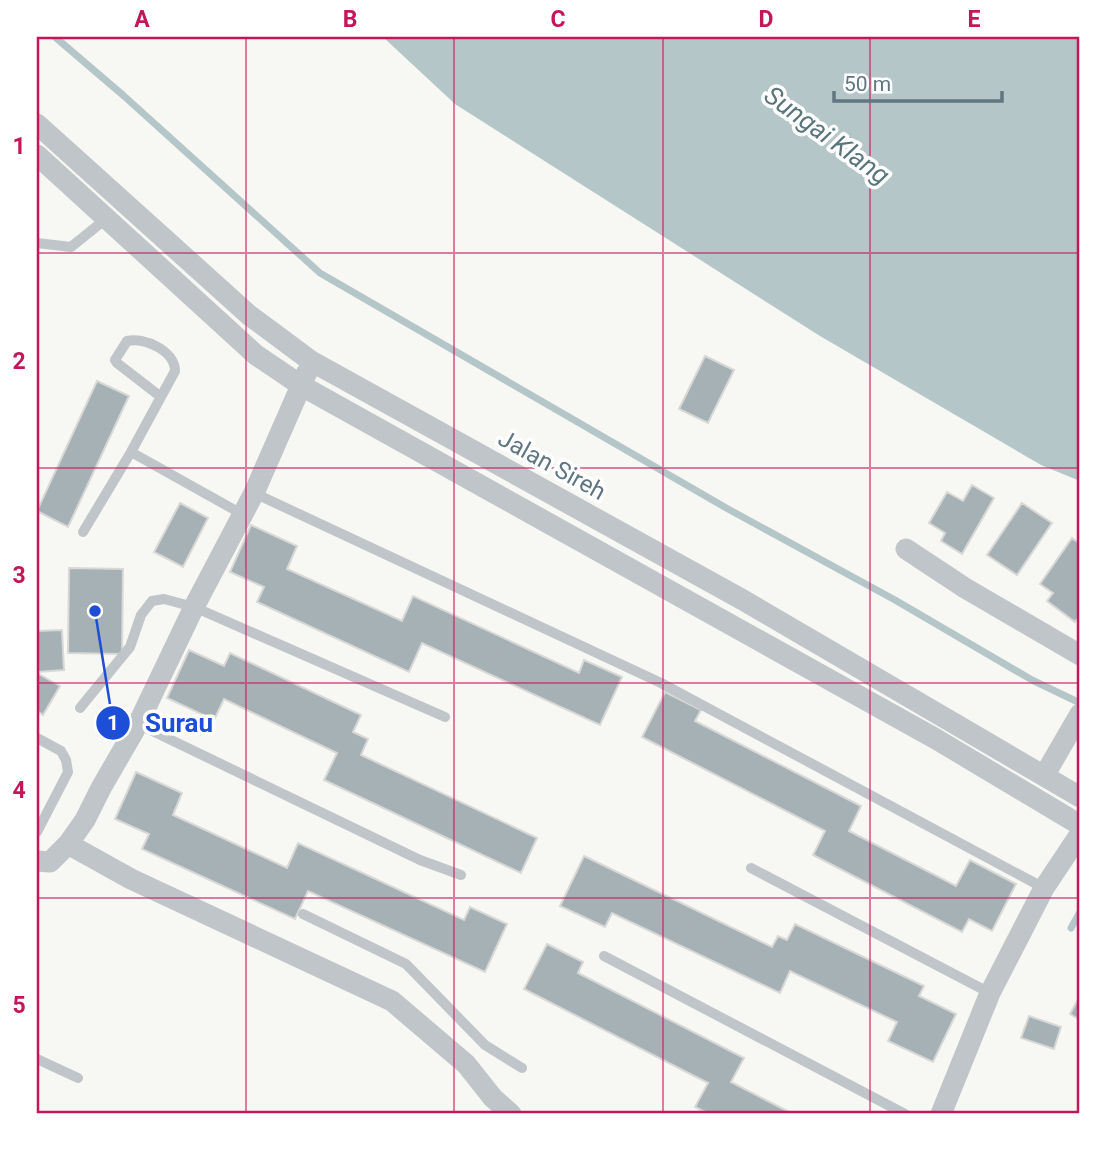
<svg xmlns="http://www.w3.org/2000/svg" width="1117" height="1151" font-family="Roboto,sans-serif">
<rect width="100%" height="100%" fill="#f7f7f3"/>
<!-- water -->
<path fill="#b5c6c8" d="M383 37H1080V481L1041 465 820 336 455 104Z"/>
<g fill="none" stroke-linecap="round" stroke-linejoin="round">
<!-- stream -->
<path stroke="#b5c6c8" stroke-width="7" d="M55 37 124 96 320 273 728 509 895 600 1032 680 1080 703
M1071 928 1080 912"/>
</g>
<!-- building -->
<path fill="#a6b1b6" stroke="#d8d8d6" stroke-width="2" d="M705 356 734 370 708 423 679 409Z
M97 381 129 396 68 527 37 511Z
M972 485 994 498 962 554 941 541 945 533 929 523 947 492 963 501Z
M180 503 208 518 183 567 154 552Z
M1022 503 1052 523 1017 575 987 555Z
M251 525 297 546 287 569 402 621 413 596 579 673 584 660 622 677 600 725 422 643 409 672 257 602 264 587 230 572Z
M1072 538 1080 544V615L1075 622 1047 601 1053 593 1040 584Z
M69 568 123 569 122 654 68 653Z
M62 630 64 670 37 672V631Z
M189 650 224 666 230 653 361 715 353 732 368 739 361 755 537 838 521 873 324 780 337 753 224 699 214 720 167 698Z
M37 673 60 686 43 715 37 711Z
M665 692 701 710 695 721 861 806 849 831 956 886 970 860 1016 884 992 931 969 919 962 932 813 855 825 831 642 737Z
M136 772 182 793 173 815 287 868 298 843 464 920 470 907 507 924 485 972 308 891 295 919 142 849 149 834 115 819Z
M584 856 772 947 778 936 787 940 795 924 924 986 919 996 956 1014 933 1062 888 1041 897 1022 790 971 780 993 612 913 605 927 560 906Z
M547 944 583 962 578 973 744 1058 731 1082 793 1114H709L695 1107 708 1083 524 989Z
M1080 996V1020L1070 1014Z
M1029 1016 1061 1027 1054 1049 1021 1038Z"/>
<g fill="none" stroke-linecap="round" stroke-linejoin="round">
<!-- service -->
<path stroke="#bfc5c8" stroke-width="10" d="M37 243 71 247 107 218
M131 452 175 371C175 351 145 337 127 341L115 360 117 363 161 397
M254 493 661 683 1044 888
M83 532 131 452 242 514
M80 708 130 647 141 615 152 601 164 599 194 607 445 717
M138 724 420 860 461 875
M37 738 61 751 66 760 68 772 37 832
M751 868 990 993
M303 914 406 964 485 1045 522 1068
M604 956 905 1114
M37 1059 78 1078"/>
<!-- minor -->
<path stroke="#bfc5c8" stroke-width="21" d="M37 124 249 315 311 361 743 600 1080 797
M37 155 256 355 302 386 936 739 1080 825
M307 372 254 493 194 607 138 724 101 788 85 820 68 844 131 879 392 1001 466 1064 493 1098 511 1114
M906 549 965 588 1080 655
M1044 776 1080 714
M37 861 50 862 68 844
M941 1114 990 993 1044 888 1080 834"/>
</g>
<!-- grid -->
<path fill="none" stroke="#c2185b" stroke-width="2" stroke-opacity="0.55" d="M246 37V1114M454 37V1114M663 37V1114M870 37V1114M37 253H1080M37 468H1080M37 683H1080M37 898H1080"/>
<g text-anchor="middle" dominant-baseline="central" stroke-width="7" stroke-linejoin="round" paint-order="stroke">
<!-- street labels -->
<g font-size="24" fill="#607680" stroke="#fff">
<text transform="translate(552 465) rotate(29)">Jalan Sireh</text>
</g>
<!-- water labels -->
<g font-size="26" font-style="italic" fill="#5a767c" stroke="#fff">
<text transform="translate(827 135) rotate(36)">Sungai Klang</text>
</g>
</g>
<!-- callouts -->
<path fill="none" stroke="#1d4ed8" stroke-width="2.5" d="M95 611L113 723"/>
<g fill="#1d4ed8" stroke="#fff" stroke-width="2.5">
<circle cx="95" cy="611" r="7"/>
<circle cx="113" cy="723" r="18"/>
</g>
<g font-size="21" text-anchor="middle" font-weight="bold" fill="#fff">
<text x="113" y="730">1</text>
</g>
<g font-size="26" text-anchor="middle" font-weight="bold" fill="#1d4ed8" stroke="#fff" stroke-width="7" stroke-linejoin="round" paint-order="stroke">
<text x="179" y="732">Surau</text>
</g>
<!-- border -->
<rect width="1117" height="1151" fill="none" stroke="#ffffff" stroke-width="77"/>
<!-- scale -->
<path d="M834 91v10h168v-10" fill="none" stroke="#607680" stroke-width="3.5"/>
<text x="844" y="91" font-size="21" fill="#607680" stroke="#ffffff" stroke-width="5" paint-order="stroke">50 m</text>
<rect x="38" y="38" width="1040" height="1074" fill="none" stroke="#c2185b" stroke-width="2.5"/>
<g font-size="23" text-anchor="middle" font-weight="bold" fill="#c2185b">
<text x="142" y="27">A</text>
<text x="350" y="27">B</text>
<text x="558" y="27">C</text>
<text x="766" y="27">D</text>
<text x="974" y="27">E</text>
<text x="19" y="154">1</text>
<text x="19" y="369">2</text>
<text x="19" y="583">3</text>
<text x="19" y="798">4</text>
<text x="19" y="1013">5</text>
</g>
</svg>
